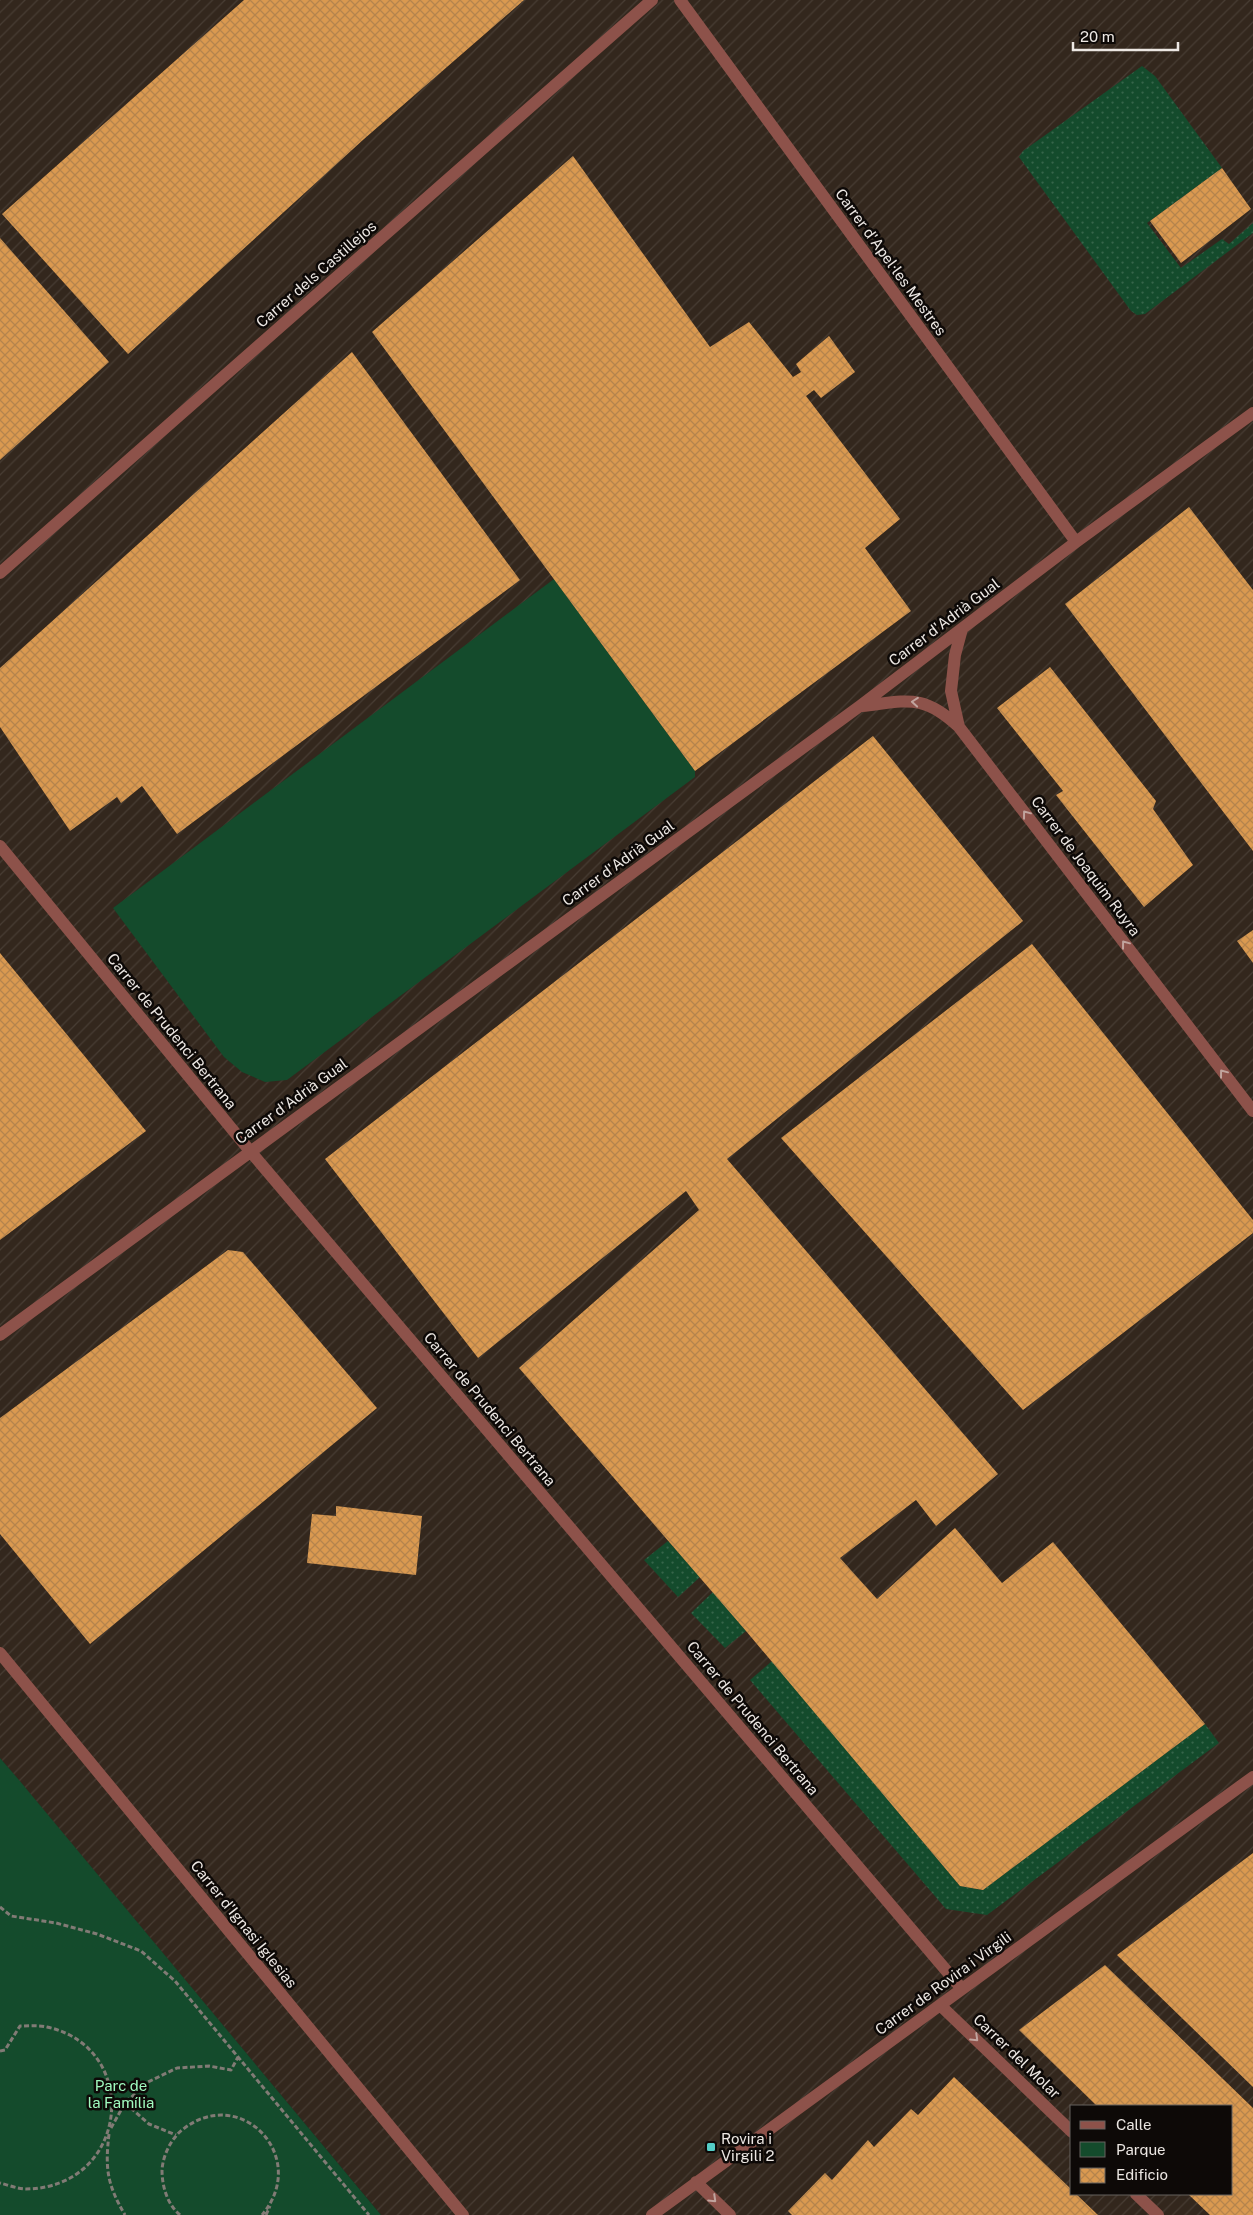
<svg xmlns="http://www.w3.org/2000/svg" width="1253" height="2215" font-family="'Public Sans',sans-serif">
<defs>
<pattern id="industrial-furrows" width="10" height="10" patternUnits="userSpaceOnUse" patternTransform="scale(1.25)"><rect width="10" height="10" fill="#33271d"/><path d="M-1 1l2-2M0 10L10 0M9 11l2-2" fill="none" stroke="#473c33"/></pattern>
<pattern id="garden-dots" width="8" height="8" patternUnits="userSpaceOnUse" patternTransform="scale(1.25)"><rect width="8" height="8" fill="#144b2c"/><path d="M2 2h.1M6 6h.1" fill="none" stroke="#36654a" stroke-width="1.8" stroke-linecap="round"/></pattern>
<pattern id="building-cross-hatch" width="8" height="8" patternUnits="userSpaceOnUse" patternTransform="scale(1.25)"><rect width="8" height="8" fill="#da9950"/><path d="M0 0l8 8M0 8l8-8" fill="none" stroke="#b5844d"/></pattern>
</defs>
<rect width="100%" height="100%" fill="#261f19"/>
<!-- industrial -->
<path fill="url(#industrial-furrows)" fill-rule="evenodd" d="M0 0H1253V2215H381L0 1758ZM1072 2106H1232V2194H1072Z"/>
<!-- green -->
<path fill="#144b2c" d="M554 579 695 771V777L287 1080 265 1082 242 1072 224 1057 113 908Z
M0 1758 19 1780 381 2215H0Z"/>
<!-- garden -->
<path fill="url(#garden-dots)" d="M1142 66 1155 76 1222 168 1147 223 1181 268 1222 239 1229 244 1253 223V233L1145 314 1137 315 1131 311 1019 157 1023 151Z
M668 1541 700 1577 678 1597 644 1560Z
M713 1592 746 1631 725 1648 691 1613Z
M772 1661 960 1886 983 1890 1205 1724 1219 1743 987 1915 946 1909 750 1680Z"/>
<!-- building -->
<path fill="url(#building-cross-hatch)" d="M244 0H524L364 139 128 354 2 214Z
M573 156 710 347 749 322 793 377 801 372 796 364 829 336 855 372 821 398 814 390 806 396 900 519 865 548 911 611 695 771 372 332Z
M1222 168 1251 209 1181 263 1150 221Z
M0 238 109 362 0 460Z
M352 352 520 580 177 834 142 786 121 803 117 797 70 831 0 727V668Z
M1189 507 1253 590V851L1065 604Z
M1050 667 1156 801 1153 809 1193 865 1144 907 1056 795 1063 791 997 708Z
M873 736 1023 921 727 1159 998 1474 936 1526 916 1500 840 1558 877 1599 955 1528 1002 1583 1053 1542 1205 1724 983 1890 960 1886 746 1631 519 1368 699 1210 686 1191 478 1358 325 1159Z
M1253 930V963L1237 941Z
M1032 944 1253 1220V1233L1023 1410 781 1138Z
M0 953 146 1131 0 1240Z
M228 1250 243 1252 377 1408 90 1644 0 1534V1418Z
M336 1506 422 1516 416 1575 307 1563 312 1514 336 1516Z
M1253 1853V2087L1117 1955Z
M1105 1965 1253 2108V2215H1210L1188 2194H1232V2106H1097L1019 2030Z
M954 2077 1072 2190V2194H1076L1098 2215H792L788 2211 825 2173 832 2180 868 2140 874 2147 911 2109 918 2115Z"/>
<g fill="none" stroke-linecap="round" stroke-linejoin="round">
<!-- path -->
<path stroke="#817b75" stroke-width="3" stroke-dasharray="5 2.5" stroke-linecap="butt" d="M0 1907 11 1916 56 1923 97 1934 141 1951 175 1981 369 2215
M0 2051 5 2050 20 2026C29 2026 39 2025 47 2027 143 2048 129 2188 26 2189 18 2189 8 2185 0 2183
M125 2103 149 2124 176 2135
M111 2128 125 2103 148 2082 177 2068 209 2066 231 2070 238 2057
M109 2134C105 2169 107 2184 125 2215
M180 2215C167 2204 162 2186 162 2170 163 2155 171 2139 182 2130 240 2083 311 2157 262 2215
M266 2215 270 2206"/>
<!-- street -->
<path stroke="#8d524a" stroke-width="12" d="M680 0 1076 542
M0 573 652 0
M862 706C907 701 923 693 959 727L1253 1111
M959 727 951 691 955 655 962 629
M0 846 250 1151 962 1989
M0 1335 860 706 1076 542 1253 413
M0 1653 463 2215
M940 2005 1072 2132
M696 2182 730 2215
M1136 2194 1158 2215
M652 2215 1253 1777"/>
</g>
<!-- one-way arrows -->
<defs><path id="oneway-chevron" d="M-2-3.5L2.5 0L-2 3.5" fill="none" stroke-width="1.6" stroke-linecap="round" stroke-linejoin="round" transform="scale(1.25)"/></defs>
<g stroke="#c1a49e">
<use href="#oneway-chevron" transform="translate(915 702) rotate(-175)"/>
<use href="#oneway-chevron" transform="translate(1026 814) rotate(-127)"/>
<use href="#oneway-chevron" transform="translate(1125 944) rotate(-127)"/>
<use href="#oneway-chevron" transform="translate(1223 1073) rotate(-127)"/>
<use href="#oneway-chevron" transform="translate(975 2038) rotate(44)"/>
<use href="#oneway-chevron" transform="translate(713 2199) rotate(44)"/>
</g>
<!-- markers -->
<rect fill="#54cdc6" stroke="#0d0907" stroke-width="2" x="706" y="2142" width="10" height="10" rx="2.5"/>
<g text-anchor="middle" dominant-baseline="central" stroke-width="5" stroke-linejoin="round" paint-order="stroke">
<!-- street labels -->
<g font-size="15" fill="#ece7e3" stroke="#0d0907">
<text transform="translate(891 262) rotate(54)">Carrer d'Apel·les Mestres</text>
<text transform="translate(316 274) rotate(-41)">Carrer dels Castillejos</text>
<text transform="translate(944 622) rotate(-37)">Carrer d'Adrià Gual</text>
<text transform="translate(618 863) rotate(-36)">Carrer d'Adrià Gual</text>
<text transform="translate(1086 866) rotate(53)">Carrer de Joaquim Ruyra</text>
<text transform="translate(172 1031) rotate(51)">Carrer de Prudenci Bertrana</text>
<text transform="translate(291 1101) rotate(-36)">Carrer d'Adrià Gual</text>
<text transform="translate(490 1409) rotate(50)">Carrer de Prudenci Bertrana</text>
<text transform="translate(753 1718) rotate(50)">Carrer de Prudenci Bertrana</text>
<text transform="translate(244 1924) rotate(51)">Carrer d'Ignasi Iglesias</text>
<text transform="translate(943 1983) rotate(-36)">Carrer de Rovira i Virgili</text>
<text transform="translate(1017 2056) rotate(44)">Carrer del Molar</text>
</g>
<!-- park labels -->
<g font-size="15" fill="#a0fabf" stroke="#0d0907">
<text x="121" y="2085">Parc de<tspan x="121" dy="17">la Família</tspan></text>
</g>
<!-- poi labels -->
<g font-size="15" fill="#ece7e3" stroke="#0d0907" text-anchor="start">
<text x="721" y="2138">Rovira i<tspan x="721" dy="17">Virgili 2</tspan></text>
</g>
</g>
<!-- legend -->
<rect x="1070" y="2105" width="162" height="90" fill="#0d0907" stroke="#66625f"/>
<rect x="1080" y="2121" width="25" height="8" fill="#8d524a" stroke="#66625f"/>
<text x="1116" y="2130" font-size="15" fill="#ece7e3">Calle</text>
<rect x="1080" y="2142" width="25" height="15" fill="#144b2c" stroke="#66625f"/>
<text x="1116" y="2155" font-size="15" fill="#ece7e3">Parque</text>
<rect x="1080" y="2168" width="25" height="15" fill="url(#building-cross-hatch)" stroke="#66625f"/>
<text x="1116" y="2180" font-size="15" fill="#ece7e3">Edificio</text>
<!-- scale -->
<path d="M1073 42v8h105v-8" fill="none" stroke="#ece7e3" stroke-width="2.5"/>
<text x="1080" y="42" font-size="15" fill="#ece7e3" stroke="#0d0907" stroke-width="4" paint-order="stroke">20 m</text>
</svg>
